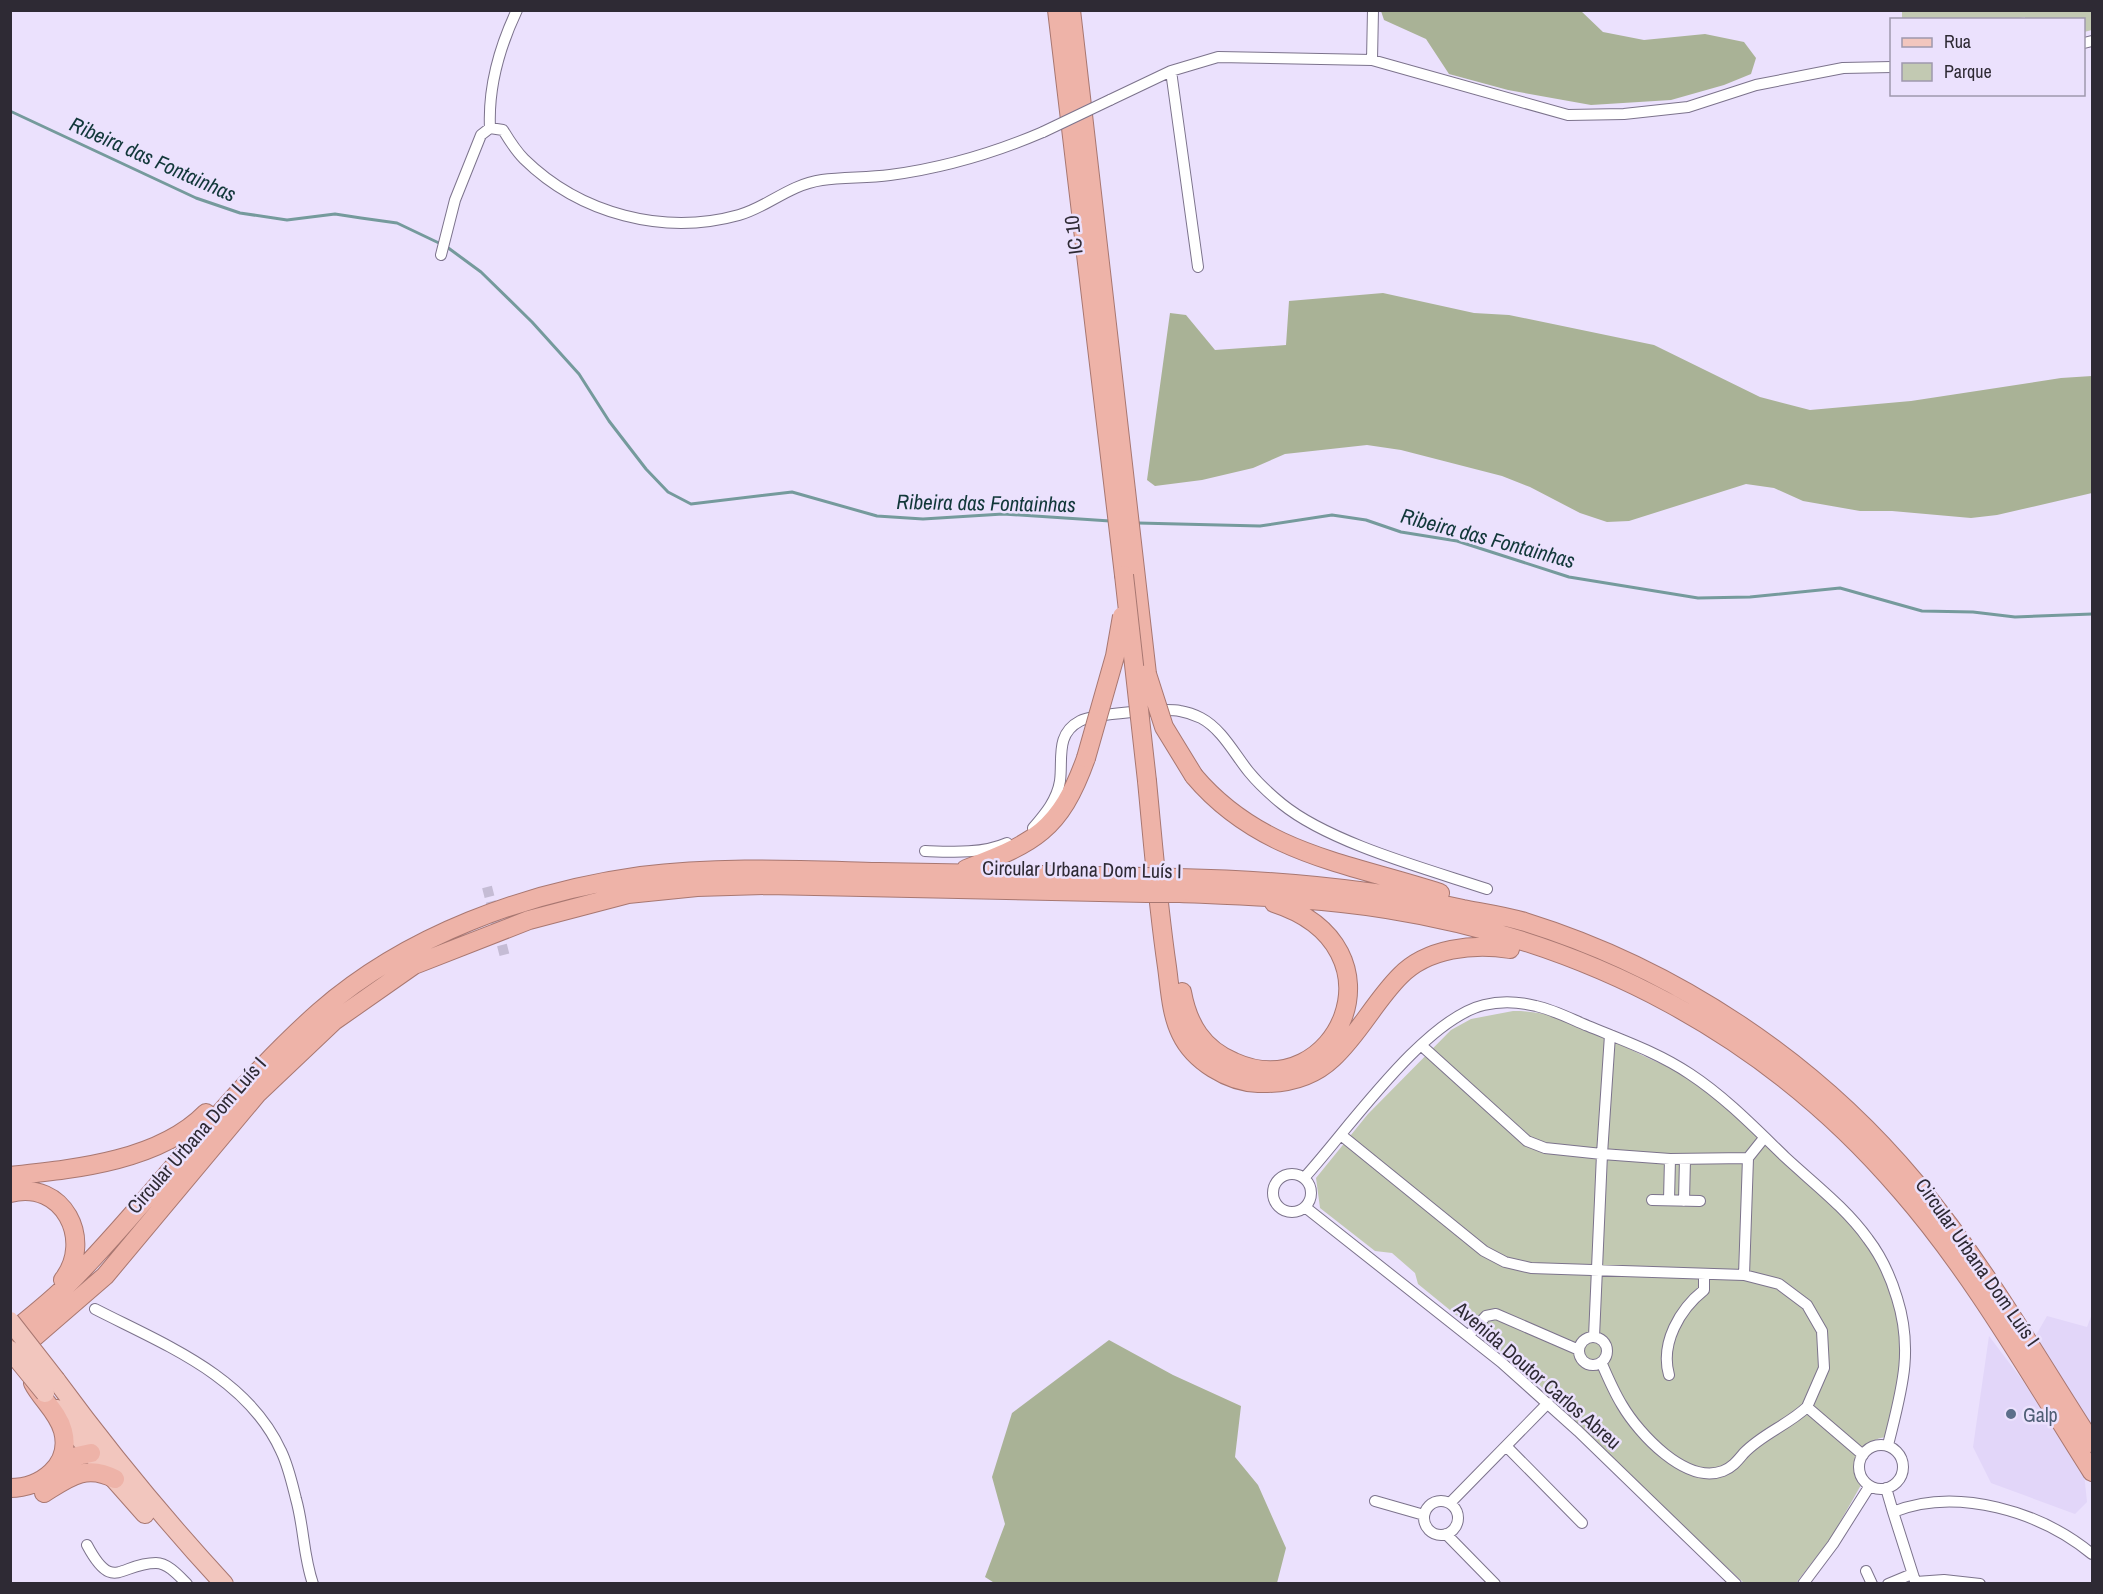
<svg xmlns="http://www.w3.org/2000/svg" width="2103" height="1594" font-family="'Archivo Narrow',sans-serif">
<rect width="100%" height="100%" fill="#ebe1fd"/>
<!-- built -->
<path fill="#e2d6f9" d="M2092 1314V1429L2043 1352 2036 1335 2047 1316 2087 1327Z
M1989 1336 2023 1381 2084 1473 2087 1502 2075 1514 1991 1483 1973 1447Z"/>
<!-- green -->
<path fill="#c2c9b2" d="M1902 11H2092V30L2084 32V20H2025V17L2008 20 1902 19Z
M1513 1011C1560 1010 1602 1036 1644 1056 1657 1063 1673 1067 1685 1075 1712 1092 1735 1116 1758 1137 1809 1182 1873 1230 1894 1298 1909 1346 1896 1389 1888 1437 1866 1437 1842 1465 1861 1485L1831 1538 1796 1583H1744L1617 1466 1531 1376 1418 1284 1415 1273 1392 1253 1375 1251 1320 1208 1316 1178 1368 1114 1451 1030 1471 1019Z"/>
<!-- forest -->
<path fill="#a9b296" d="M1381 11H1581L1603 32 1644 40 1705 34 1744 42 1756 58 1751 74 1724 85 1671 100 1591 105 1508 90 1449 74 1426 39 1384 20Z
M1383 293 1474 313 1509 315 1654 345 1760 397 1810 410 1911 401 2061 378 2092 376V493L1997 515 1971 518 1892 511H1860L1803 501 1774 488 1746 484 1629 521 1607 522 1580 513 1530 487 1502 476 1401 450 1367 445 1285 454 1253 468 1202 480 1155 486 1147 480 1170 313 1186 315 1215 350 1286 345 1289 301Z
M1109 1340 1173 1375 1241 1406 1235 1457 1258 1485 1286 1548 1277 1583 996 1584 985 1577 1005 1524 992 1477 1012 1413Z"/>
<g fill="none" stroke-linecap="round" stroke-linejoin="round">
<!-- stream -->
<path stroke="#759a9c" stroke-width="3" d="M10 111 196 198 240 213 287 220 335 214 361 218 397 223 441 244
M447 247 481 272 532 322 579 374 609 421 646 469 668 492 691 504 792 492 877 516 923 519 1003 514 1110 521
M1138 523 1260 526 1332 515 1366 520 1401 532 1457 541 1569 577 1698 598 1750 597 1840 588 1922 611 1973 612 2015 617 2092 614"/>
<!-- minor-tunnel -->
<path stroke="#c5bcd5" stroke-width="10" stroke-dasharray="10 5" stroke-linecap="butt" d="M487 887 505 957"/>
<!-- minor casing -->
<g stroke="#7c738c" stroke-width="12">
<path id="minor" d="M2084 43 2092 41
M1372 60 1373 10
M1171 71 1198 267
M1110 100 1171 71 1218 57 1372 60 1568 115 1624 114 1688 107 1756 85 1843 68 1892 67
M490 128C488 86 499 48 517 10
M441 255 455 200 481 135 490 128 503 130C509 140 516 151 524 159 580 214 664 236 739 215 768 207 788 185 822 180 844 177 867 178 890 175 943 168 994 153 1043 132
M1033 828C1045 814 1057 800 1060 781 1063 759 1055 734 1080 721 1093 714 1165 708 1180 711 1186 712 1195 715 1201 718 1222 729 1235 755 1249 772 1258 783 1271 795 1282 804 1330 843 1427 869 1487 889
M925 851C951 852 982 854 1007 843
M1422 1046 1527 1141 1545 1148 1602 1154 1610 1035
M1341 1135 1484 1251 1505 1262 1531 1268 1744 1275 1779 1284 1807 1305 1822 1331 1824 1368 1807 1407
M1748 1158 1764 1138
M1273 1193a19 19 0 1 1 38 0a19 19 0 1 1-38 0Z
M1304 1178C1347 1131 1424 1019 1484 1005 1500 1001 1520 1002 1536 1006 1554 1010 1571 1019 1588 1026 1622 1040 1659 1053 1690 1074 1725 1097 1755 1128 1785 1157 1813 1183 1846 1208 1868 1239 1881 1256 1891 1278 1897 1298 1914 1352 1901 1392 1888 1445
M1652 1200 1700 1201
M1669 1200 1670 1159
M1684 1201 1685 1159
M1305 1207 1501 1362 1578 1431 1736 1584
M95 1309C163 1344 247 1376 281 1451 288 1465 292 1483 296 1499 304 1527 303 1555 313 1584
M1469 1335 1486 1316 1496 1314 1579 1350
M1579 1351a14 14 0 1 1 28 0a14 14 0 1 1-28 0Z
M1594 1337 1602 1154 1670 1159 1748 1158 1744 1275
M1602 1364C1608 1378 1614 1392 1622 1405 1639 1434 1686 1485 1723 1471 1733 1467 1738 1460 1744 1453 1762 1434 1788 1425 1807 1407L1863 1455
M1669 1375C1660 1343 1680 1309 1704 1290V1275
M1859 1467a22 22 0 1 1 44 0a22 22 0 1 1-44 0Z
M1506 1446 1582 1523
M1886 1488 1893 1512
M1424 1518a17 17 0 1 1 34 0a17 17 0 1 1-34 0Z
M1375 1501 1424 1515
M1450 1503 1548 1403
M1446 1534 1495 1584
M87 1545C113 1594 120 1563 156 1563 168 1563 179 1576 187 1584
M1866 1571 1872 1584
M1916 1582 1944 1580 1980 1584
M1803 1584 1833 1544 1869 1487
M1888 1584 1912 1574
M1916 1584 1893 1512C1957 1486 2041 1512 2092 1554"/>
</g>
<!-- primary casing -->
<g stroke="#a87771" stroke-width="20">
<path id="primary" d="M56 1380C109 1452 164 1519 224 1584
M57 1409 91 1453 145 1514"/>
</g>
<!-- trunk casing -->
<g stroke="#a87771" stroke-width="20">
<path id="trunk" d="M1057 10 1124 575
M1071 10 1147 674
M1194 776C1260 854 1348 863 1440 893
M1147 781C1153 843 1158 906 1167 967 1170 989 1171 1014 1181 1034 1194 1061 1228 1082 1258 1083 1286 1084 1312 1078 1333 1058 1359 1034 1375 1001 1400 976 1427 948 1474 943 1510 949
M966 869C1034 843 1060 831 1086 758
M1179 878C1275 880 1369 888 1463 909 1484 913 1505 916 1525 922 1676 969 1814 1061 1915 1182 1983 1263 2035 1355 2092 1443
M1180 893C1249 896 1318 898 1387 909 1589 941 1768 1035 1901 1191 1975 1276 2032 1378 2092 1472
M1182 992C1188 1025 1203 1049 1234 1062 1336 1108 1410 947 1274 903
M10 1176C75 1169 159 1161 206 1113
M10 1193C63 1179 94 1240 63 1280
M10 1334C34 1314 58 1296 79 1273 161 1188 230 1091 319 1012 407 935 526 892 641 876 719 866 799 870 877 872 967 873 1057 875 1146 877
M16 1353 105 1276 257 1094 334 1021 414 965 529 920 628 894 697 887 767 885 1147 893
M56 1471 77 1456 91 1453
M10 1488C41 1488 72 1465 63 1431 58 1412 41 1399 33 1383
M44 1493C68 1478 86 1463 115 1479"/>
</g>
<!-- minor -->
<use href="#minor" stroke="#fff" stroke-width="10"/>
<!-- primary -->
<use href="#primary" stroke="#f2c6be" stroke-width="18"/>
<!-- trunk -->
<use href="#trunk" stroke="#eeb3a8" stroke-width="18"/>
<!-- minor-bridge casing -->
<g stroke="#7c738c" stroke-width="12" stroke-linecap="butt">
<path id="minor-bridge" d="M1043 132 1110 100"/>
</g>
<!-- primary-bridge casing -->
<g stroke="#a87771" stroke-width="20" stroke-linecap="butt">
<path id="primary-bridge" d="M10 1321 56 1380
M10 1350 45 1393"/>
</g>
<!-- trunk-bridge casing -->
<g stroke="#a87771" stroke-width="20" stroke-linecap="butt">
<path id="trunk-bridge" d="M1124 575 1147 781
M1147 674 1164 727 1194 776
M1086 758 1115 656 1122 616
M1146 877 1179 878
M1147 893H1180"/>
</g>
<!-- minor-bridge -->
<use href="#minor-bridge" stroke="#fff" stroke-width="10"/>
<!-- primary-bridge -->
<use href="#primary-bridge" stroke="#f2c6be" stroke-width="18"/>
<!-- trunk-bridge -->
<use href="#trunk-bridge" stroke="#eeb3a8" stroke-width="18"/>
</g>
<!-- markers -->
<circle fill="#5c6f8a" stroke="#ebe1fd" stroke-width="2" cx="2011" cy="1414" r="6"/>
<g text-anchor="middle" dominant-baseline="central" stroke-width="5" stroke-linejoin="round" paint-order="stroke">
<!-- street labels -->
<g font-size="20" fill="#2e2a34" stroke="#ebe1fd">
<text transform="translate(1073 235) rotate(-97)">IC 10</text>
<text transform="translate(1082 869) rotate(1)">Circular Urbana Dom Luís I</text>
<text transform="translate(196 1135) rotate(-49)">Circular Urbana Dom Luís I</text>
<text transform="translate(1978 1262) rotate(55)">Circular Urbana Dom Luís I</text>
<text transform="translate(1538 1375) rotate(41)">Avenida Doutor Carlos Abreu</text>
</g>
<!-- service labels -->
<g font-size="20" fill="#4e5e75" stroke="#ebe1fd" text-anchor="start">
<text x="2023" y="1414">Galp</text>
</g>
<!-- water labels -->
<g font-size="21" font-style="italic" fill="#113739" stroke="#ebe1fd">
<text transform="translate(153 159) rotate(24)">Ribeira das Fontainhas</text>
<text transform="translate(986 503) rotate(1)">Ribeira das Fontainhas</text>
<text transform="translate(1488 538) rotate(15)">Ribeira das Fontainhas</text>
</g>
</g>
<!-- border -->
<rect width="2103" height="1594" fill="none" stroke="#2e2a34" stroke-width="24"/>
<!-- legend -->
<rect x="1890" y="18" width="195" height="78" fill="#ebe1fd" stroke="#9f98ad" stroke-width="1.5"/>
<rect x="1902" y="38" width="30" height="9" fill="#f2c6be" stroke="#9f98ad" stroke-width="1.5"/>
<text x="1944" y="48" font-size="18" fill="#2e2a34">Rua</text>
<rect x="1902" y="63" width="30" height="18" fill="#c2c9b2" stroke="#9f98ad" stroke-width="1.5"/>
<text x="1944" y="78" font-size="18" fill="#2e2a34">Parque</text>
</svg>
